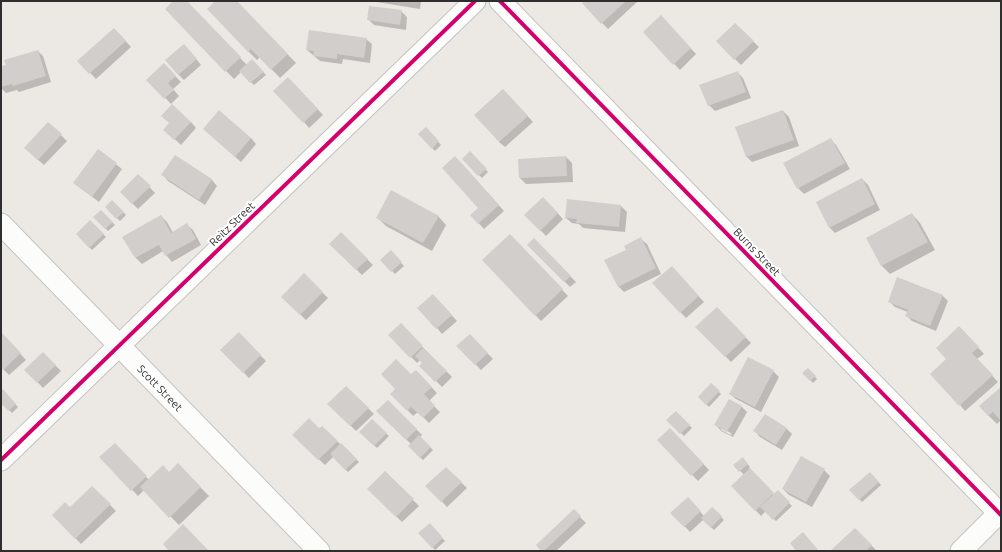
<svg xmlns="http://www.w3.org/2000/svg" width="1002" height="552" font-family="Ubuntu,sans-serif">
<rect width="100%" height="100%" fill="#ece8e4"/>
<!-- shadow -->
<path fill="#0003" fill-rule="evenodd" d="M175 1H185L247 65 252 60 266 75 254 85 241 72 234 79 166 9Z
M217 1H236L296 63 280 78 260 57 257 60 248 51Z
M370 1H421L420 9Z
M586 1H638L608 29 584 4Z
M401 11 407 17 406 30 374 25 368 19Z
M666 22 696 54 680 70 644 32Z
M735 24 759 47 741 65 717 41Z
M120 35 131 47 96 79 79 61Z
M366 39 372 44 370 63 343 59 342 64 320 61 307 50Z
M38 51 43 56 51 82 19 92 17 90 6 93 1 88V68Z
M190 51 201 65 184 80 178 74Z
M164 65 181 82 173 89 179 96 171 104 148 80Z
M737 72 743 78 751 98 715 111 709 105Z
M294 84 323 115 309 128 304 122Z
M509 96 533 122 505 147 499 142Z
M783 111 789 117 799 146 752 162 746 156Z
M191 122 196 128 181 145 165 130Z
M48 123 67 141 44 165 31 154Z
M426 128 441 145 435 151 419 134Z
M204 129 251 138 256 144 241 162Z
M830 139 836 145 850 169 804 194 798 188Z
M98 150 122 169 99 202 74 183Z
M470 152 488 172 482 178 463 159Z
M175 156 212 180 217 186 205 205 168 181 163 175Z
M566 157 572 163 573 182 526 184 520 178Z
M461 163 504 211 484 229 472 216 480 208Z
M138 175 155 193 138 209 121 192Z
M862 179 868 185 880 210 835 233 830 228 817 203Z
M543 198 563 219 546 236 526 215Z
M112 201 126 215 120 221 106 207Z
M621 206 627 212 625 232 583 228 579 224 572 223 566 218Z
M101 211 115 225 108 231 95 217Z
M912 214 920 223 935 250 890 274 882 266 867 238Z
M161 216 167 222 173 233 187 225 193 230 201 245 172 262 163 251 142 264 136 258 124 237Z
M438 216 446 225 432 251 386 226 377 217Z
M90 221 106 237 92 250 77 234Z
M341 233 373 265 362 275 331 244Z
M641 239 647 244 661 274 624 292 618 286 628 250Z
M534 240 576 282 570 287 529 245Z
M518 244 568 296 541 321 519 298Z
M391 252 404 266 395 274 382 260Z
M677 273 704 302 686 318 653 283Z
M304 275 328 298 306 320 282 297Z
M942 295 948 301 936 331 912 321 907 316 908 312 895 307 889 301Z
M439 302 457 321 442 334 437 328Z
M717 308 751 343 731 362 697 327Z
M401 325 452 377 442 387 421 366 423 363 420 360 417 363 390 335Z
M1 333 26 360 9 375 1 367Z
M965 333 984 354 977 359 998 382 965 411 960 405 947 359Z
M239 334 266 361 249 378 222 350Z
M470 335 493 359 481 370 458 346Z
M43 353 61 371 43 388 26 370Z
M808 369 817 379 813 383 804 373Z
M416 371 437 393 429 401 440 412 429 423 418 412 413 416 392 394Z
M773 371 779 377 761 412 736 399 730 394Z
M711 384 721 394 709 407 699 397Z
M346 387 374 414 356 431 329 404Z
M1001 388V420L997 424 988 415Z
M1 389 18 407 12 413 1 402Z
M388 401 422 435 420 437 433 450 423 460 409 446 411 444 378 411Z
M741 406 747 412 733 437 721 431 716 425ZM721 427 732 434 731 435 721 430Z
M676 412 692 428 684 436 668 420Z
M372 420 389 436 377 448 361 432Z
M322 427 359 462 348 472 333 457 325 465 293 435 319 430Z
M670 429 709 470 698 481 659 440Z
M787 429 792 434 782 450 760 437 755 431Z
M115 444 149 480 169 473 178 465 209 496 179 525 144 490 138 496 101 457Z
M743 459 750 467 749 468 774 495 778 492 792 506 776 521 766 511 761 516 732 486 744 475 735 465Z
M446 468 467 488 447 507 427 486Z
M824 470 830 476 812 507 789 495 783 489Z
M385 472 419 506 402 522 368 489Z
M870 473 881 485 862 502 851 490Z
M92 487 116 511 81 544 53 515 70 508Z
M693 504 704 516 712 508 724 520 714 530 703 520 690 532 672 513Z
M574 511 586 523 556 551H543Z
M432 527 445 541 435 550 420 533Z
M855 529 877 551H832Z"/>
<!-- building -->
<path fill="#d1cecb" d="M173 1H187L241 57 225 72 165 9Z
M215 1H237L288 54 271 70 251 49 248 52 207 9Z
M585 1H626L601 24 582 3Z
M369 6 402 10 400 25 367 20Z
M661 15 691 48 673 65 643 32Z
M735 23 754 41 734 60 716 41Z
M114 28 126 41 89 74 77 61Z
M309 30 367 38 364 58 337 54V59L313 56 314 51 306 50Z
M184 44 197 59 178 75 165 60Z
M38 50 46 76 13 86 12 84 1 87V66L6 65 4 60Z
M252 59 264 72 250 83 239 71Z
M164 63 176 76 168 83 174 90 164 99 146 80Z
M738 71 746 92 708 106 699 85Z
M288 77 318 109 303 123 273 91Z
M503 89 528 116 499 142 474 115Z
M172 104 191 122 174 140 163 130 169 123 161 116Z
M219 110 251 138 235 157 203 129Z
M783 110 794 140 746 157 735 127Z
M48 122 62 134 38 160 24 148Z
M426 127 439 141 432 149 418 134Z
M831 138 845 163 797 189 783 163Z
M98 149 117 163 92 197 73 183Z
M470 151 487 169 478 176 462 159Z
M175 155 212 179 199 200 161 175Z
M455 156 499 205 478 224 470 215 478 208 442 168Z
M566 156 567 176 519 178 518 159Z
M138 174 151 186 132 204 120 192Z
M862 178 875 204 829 228 816 202Z
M391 190 439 216 423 243 376 218Z
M543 197 558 213 540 231 524 215Z
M567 199 621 205 619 227 576 223 577 219 565 218Z
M112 200 124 212 116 219 105 207Z
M101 210 113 222 105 229 93 217Z
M912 213 928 242 881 266 866 238Z
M161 215 171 233 187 223 196 239 165 256 159 245 135 258 122 237Z
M90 220 104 234 89 248 76 234Z
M341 232 368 259 356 270 329 244Z
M510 234 563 289 535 316 482 260Z
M641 237 656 268 618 287 604 260 626 250 624 246Z
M534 238 571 276 564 282 527 245Z
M391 250 402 262 391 272 380 260Z
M672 266 699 296 680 313 652 283Z
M304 273 323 292 300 315 281 297Z
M897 277 943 295 930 326 905 316 908 310 888 302Z
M433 294 452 315 436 329 417 308Z
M717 307 746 337 725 357 695 327Z
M401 323 423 346 410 358 388 335Z
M959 326 979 347 972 353 993 375 959 406 930 374 946 359 936 348Z
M1 332 21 353 3 370 1 369Z
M239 332 261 355 243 373 220 350Z
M470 334 488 353 475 365 456 346Z
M423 348 447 371 435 382 419 366 422 363 415 356Z
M43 352 56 365 37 383 24 370Z
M748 357 774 370 755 407 729 394Z
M396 359 411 374 416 370 432 387 424 394 435 406 423 418 411 407 407 411 390 394 395 389 381 374Z
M808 368 816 376 810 381 802 373Z
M711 383 720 391 706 405 698 397Z
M346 386 369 408 350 426 327 404Z
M1 387 16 404 8 411 1 403Z
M1001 387V421L993 412 988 416 979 406Z
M729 399 742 406 727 432 714 425Z
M388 400 417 429 406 440 376 411Z
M676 411 690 425 680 434 666 420Z
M765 414 787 428 776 445 753 431Z
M309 418 319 428 322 426 338 441 318 460 292 435Z
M372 419 387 433 374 446 359 432Z
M670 428 704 464 691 476 657 440Z
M419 435 431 447 420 458 408 446Z
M115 443 147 476 131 491 99 457Z
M341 443 357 459 345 470 330 454Z
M801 456 825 469 806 502 782 489Z
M743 457 748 464 739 472 733 465Z
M178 463 201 487 169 518 140 487 163 465 169 472Z
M446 467 462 482 441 502 425 486Z
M750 468 774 493 755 511 731 486Z
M385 471 414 499 396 517 367 489Z
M870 472 879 482 859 500 849 490Z
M92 486 111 504 75 539 52 515 65 502 70 507Z
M778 490 790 502 773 520 760 507Z
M688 497 701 511 684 527 670 513Z
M712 507 722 516 711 528 701 518Z
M574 509 581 516 544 551H541L536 545Z
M430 523 443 538 432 548 418 533Z
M183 524 209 551H169L163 544Z
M855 528 872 545 866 551H830Z
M803 532 819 551H796L790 543Z"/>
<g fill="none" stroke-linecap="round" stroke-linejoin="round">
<!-- minor casing -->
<g stroke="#c5c4c5" stroke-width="23">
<path id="minor" d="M500 1 1001 515
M1 224 319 551
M1 460 475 1
M961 551 1001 511"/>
</g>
<!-- minor -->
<use href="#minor" stroke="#fcfcfb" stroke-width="21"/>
<!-- cycleway casing -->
<g stroke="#fff" stroke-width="6">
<path id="cycleway" d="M500 1 1001 515
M1 460 475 1"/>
</g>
<!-- cycleway -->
<use href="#cycleway" stroke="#d6006c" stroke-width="4"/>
</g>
<g text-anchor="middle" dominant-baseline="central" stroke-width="4" stroke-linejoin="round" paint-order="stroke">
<!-- street labels -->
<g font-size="11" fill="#2e2e2e" stroke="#fff">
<text transform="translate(232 224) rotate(-44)">Reitz Street</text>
<text transform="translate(757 252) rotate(46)">Burns Street</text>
<text transform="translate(160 388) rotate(46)">Scott Street</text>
</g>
</g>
<!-- border -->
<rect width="1002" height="552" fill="none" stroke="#2e2e2e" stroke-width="4"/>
</svg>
